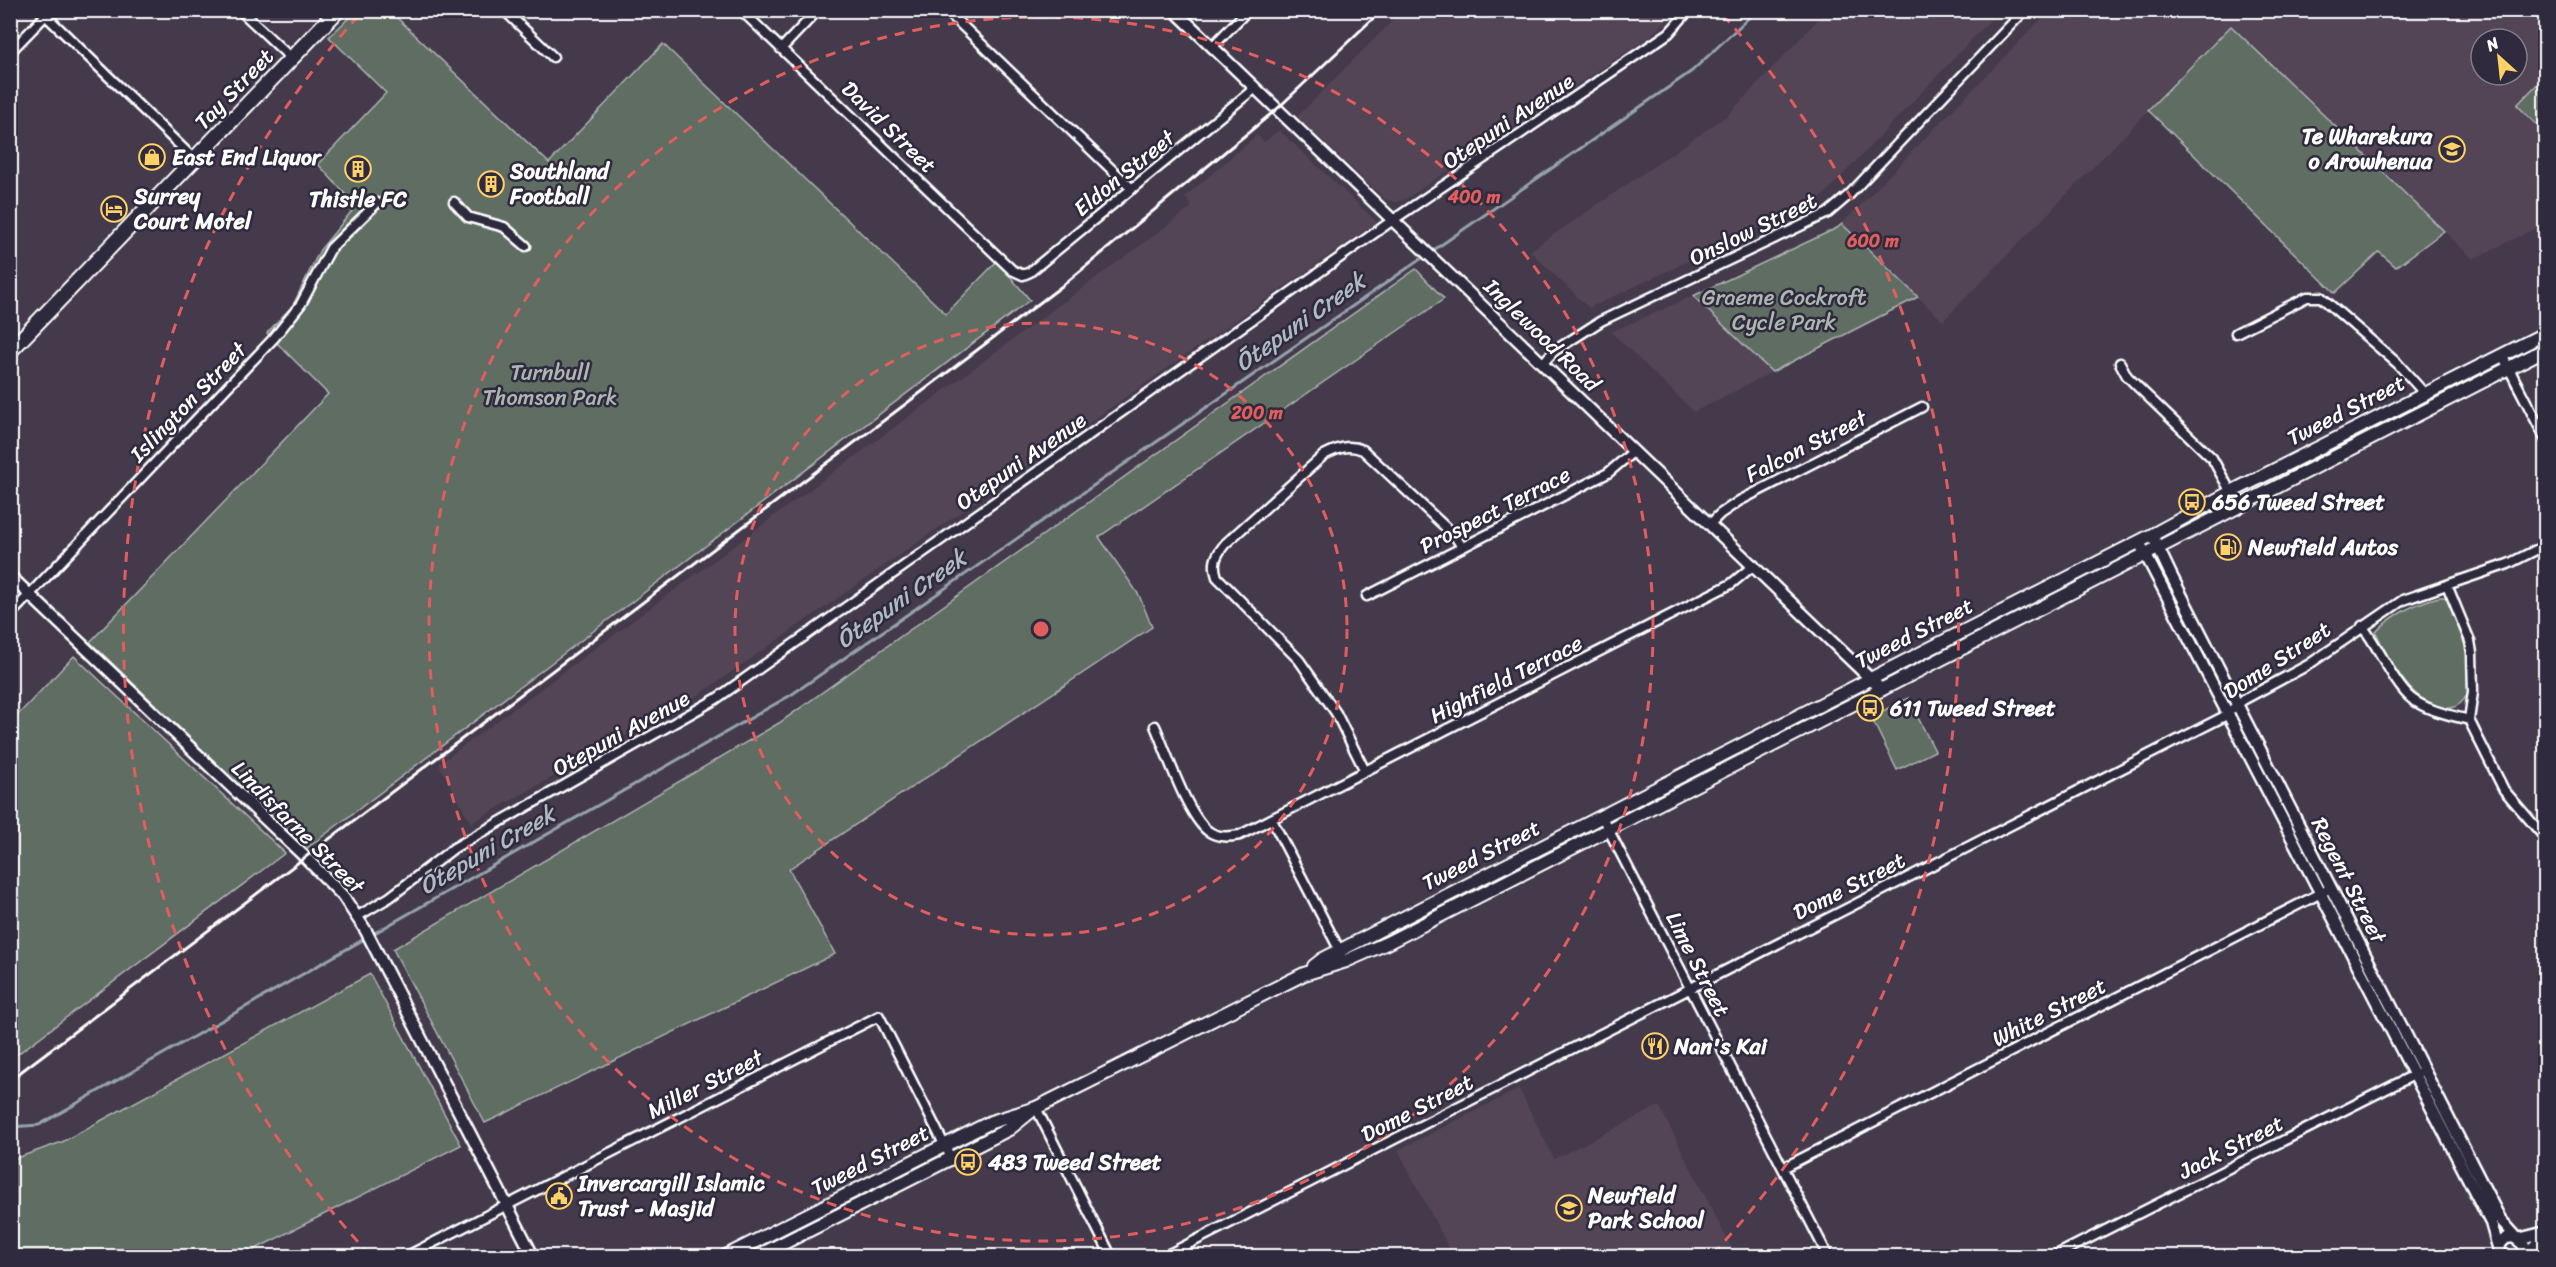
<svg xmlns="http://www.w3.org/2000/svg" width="2556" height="1267" font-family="Sriracha,sans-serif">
<rect width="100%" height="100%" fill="#443a4c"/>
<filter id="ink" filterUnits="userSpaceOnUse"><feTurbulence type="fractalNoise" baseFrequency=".0167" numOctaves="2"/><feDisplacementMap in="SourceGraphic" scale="12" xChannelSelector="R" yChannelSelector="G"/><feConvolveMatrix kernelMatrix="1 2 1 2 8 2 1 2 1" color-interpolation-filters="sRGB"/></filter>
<g filter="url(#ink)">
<!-- built -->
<path fill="#534557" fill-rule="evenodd" d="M1403 10H1677V11L1650 36 1404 200 1396 202 1386 200 1297 117Z
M1826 11H1999L1820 199 1589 308 1530 251 1728 115Z
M2049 11H2545V224L2473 259 2231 26 1943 321 1842 224ZM2481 39H2517V75H2481Z
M1279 130 1377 222 700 694 471 823 439 764 1192 207 1185 197 1257 135 1264 142Z
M1693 296 1772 372 1694 412 1611 332Z
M1519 1089 1554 1159 1659 1106 1736 1256H1453L1398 1150Z"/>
<!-- green -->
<path fill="#5e6d64" stroke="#aeb6b2" stroke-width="1.5" d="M356 11H390L549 163 663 44 946 314 997 261 1030 300 306 849 90 642 328 394 267 333 293 305 320 250 356 206 318 164 386 93 329 37Z
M2231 26 2444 231 2396 267 2379 252 2335 293 2148 110Z
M2545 76V133L2517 105Z
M1842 224 1918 297 1772 372 1693 296 1837 228Z
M1416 269 1444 299 1099 537 1139 595 1152 627 789 869 835 954 485 1123 393 949 779 723Z
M2439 597H2445L2448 600C2459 627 2476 665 2467 694 2464 701 2458 707 2450 708 2415 711 2387 658 2376 632 2390 616 2416 603 2439 597Z
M74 656 285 853 11 1059V722Z
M1908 698 1935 751 1897 770 1871 717Z
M370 974 461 1145 242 1256H11V1160L62 1142Z"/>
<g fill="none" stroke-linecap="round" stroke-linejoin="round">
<!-- stream -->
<path stroke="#94a3ad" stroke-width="3" d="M1431 252 1692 71 1757 10
M10 1127 39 1125 791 695 1425 256"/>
<!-- minor casing -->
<g stroke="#fff" stroke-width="13">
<path id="minor" d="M40 10 195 160
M240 10 292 59
M504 10 553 57
M741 10 1012 270 1023 275 1030 272 1255 88
M946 10 1132 189
M1212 47 1248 10
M781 49 818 10
M10 52 45 16
M454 202 468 217 504 227 526 246
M2236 333 2307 297H2321L2398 364 2425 394
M2502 355 2546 440
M1543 363 1554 351 1601 321 1828 213 1849 195 2025 10
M2120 363 2127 376 2138 387 2212 458 2239 507
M1710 524 1720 514 1739 501 1922 407
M2447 585 2470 641 2472 653 2473 692 2469 720 2504 790 2546 839
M1367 596 1608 473 1634 451
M10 615 274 338 301 304 331 248 377 203
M2362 626C2378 645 2394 685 2412 699 2428 711 2450 715 2469 720
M1155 726C1166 751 1187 815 1208 831 1218 838 1229 837 1240 835L1731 584 1754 565
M1365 771 1336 713 1299 660 1217 577C1212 563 1216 555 1225 544L1324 455C1338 448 1348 444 1363 450L1455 536 1462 547
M1602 817 1828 1256
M1272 820 1341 953
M358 916 390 897 454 848 716 699 1393 220 1669 33 1689 10
M1036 1108 1111 1256
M1783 1168 2331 888
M407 1256 879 1016 951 1158
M1165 1256 2223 717 2243 700 2308 665 2403 600 2508 564 2546 545
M2054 1256 2418 1073"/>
</g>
<!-- tertiary casing -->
<g stroke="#fff" stroke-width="15">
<path id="tertiary" d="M1174 10 1882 690
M2152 535 2171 575 2500 1219 2518 1239
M2139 542 2491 1223 2498 1247
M10 576 305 857 343 896 366 931 533 1256
M2518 1239 2546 1232
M2526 1253 2546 1236
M2499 1256 2500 1244 2506 1238 2514 1237 2524 1245V1256"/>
</g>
<!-- secondary casing -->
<g stroke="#fff" stroke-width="16">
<path id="secondary" d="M1314 966 1323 959 2152 535 2231 492 2546 333
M726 1256 991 1122 1036 1108 1304 974 1346 961 1387 943 2546 349
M758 1256 1009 1129 1030 1112"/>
</g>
<!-- trunk casing -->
<g stroke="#fff" stroke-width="18">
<path id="trunk" d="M10 351 338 10"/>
</g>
<!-- minor -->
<use href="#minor" stroke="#2f2a3d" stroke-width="8"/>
<!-- tertiary -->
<use href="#tertiary" stroke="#2f2a3d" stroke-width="10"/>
<!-- secondary -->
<use href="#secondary" stroke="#2f2a3d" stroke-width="12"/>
<!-- trunk -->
<use href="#trunk" stroke="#2f2a3d" stroke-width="14"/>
<!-- rail -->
<path stroke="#fff" stroke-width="3" d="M10 1080 1062 286 1277 109 1382 10"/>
</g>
</g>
<!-- distance rings -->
<g fill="none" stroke="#e05e5e" stroke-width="3" stroke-dasharray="10 8">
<circle cx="1041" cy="629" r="306"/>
<circle cx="1041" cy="629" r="612"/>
<path d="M370 1255A918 918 0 0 1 359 15M1723 15A918 918 0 0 1 1712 1255"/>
</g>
<!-- icons -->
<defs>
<g id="school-ring" transform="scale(1.35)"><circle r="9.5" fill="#2f2a3d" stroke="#ffd166" stroke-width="1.5"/><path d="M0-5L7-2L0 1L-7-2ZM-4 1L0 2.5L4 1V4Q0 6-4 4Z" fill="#ffd166"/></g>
<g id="shop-ring" transform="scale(1.35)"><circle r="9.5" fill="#2f2a3d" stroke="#ffd166" stroke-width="1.5"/><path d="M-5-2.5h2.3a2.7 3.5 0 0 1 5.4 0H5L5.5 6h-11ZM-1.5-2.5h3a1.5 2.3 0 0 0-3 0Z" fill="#ffd166"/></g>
<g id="building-ring" transform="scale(1.35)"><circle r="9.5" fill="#2f2a3d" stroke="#ffd166" stroke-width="1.5"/><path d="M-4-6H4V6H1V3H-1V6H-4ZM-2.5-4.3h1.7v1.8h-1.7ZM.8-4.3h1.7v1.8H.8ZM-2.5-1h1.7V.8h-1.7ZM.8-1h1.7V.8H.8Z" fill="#ffd166"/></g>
<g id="hotel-ring" transform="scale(1.35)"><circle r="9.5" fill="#2f2a3d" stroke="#ffd166" stroke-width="1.5"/><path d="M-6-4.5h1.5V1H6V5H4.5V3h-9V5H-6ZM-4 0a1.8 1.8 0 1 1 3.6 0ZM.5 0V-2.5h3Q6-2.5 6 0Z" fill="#ffd166"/></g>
<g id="bus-ring" transform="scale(1.35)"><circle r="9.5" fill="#2f2a3d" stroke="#ffd166" stroke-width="1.5"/><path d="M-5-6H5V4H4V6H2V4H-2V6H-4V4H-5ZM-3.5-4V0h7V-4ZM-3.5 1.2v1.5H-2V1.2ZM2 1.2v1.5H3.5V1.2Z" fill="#ffd166"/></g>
<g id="fuel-ring" transform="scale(1.35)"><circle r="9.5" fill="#2f2a3d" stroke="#ffd166" stroke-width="1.5"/><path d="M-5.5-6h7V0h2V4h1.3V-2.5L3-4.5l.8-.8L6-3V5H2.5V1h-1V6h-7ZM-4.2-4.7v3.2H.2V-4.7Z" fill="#ffd166"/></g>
<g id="restaurant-ring" transform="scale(1.35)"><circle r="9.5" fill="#2f2a3d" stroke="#ffd166" stroke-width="1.5"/><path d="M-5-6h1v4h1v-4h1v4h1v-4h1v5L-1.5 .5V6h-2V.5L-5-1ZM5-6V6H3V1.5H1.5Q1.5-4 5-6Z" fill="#ffd166"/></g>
<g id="civic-ring" transform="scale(1.35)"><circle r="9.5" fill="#2f2a3d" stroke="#ffd166" stroke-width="1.5"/><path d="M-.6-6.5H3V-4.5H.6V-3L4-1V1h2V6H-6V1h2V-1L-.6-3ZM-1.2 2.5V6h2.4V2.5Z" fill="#ffd166"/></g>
</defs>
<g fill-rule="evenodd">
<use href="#school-ring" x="2452" y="149"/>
<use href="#shop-ring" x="152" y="157"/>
<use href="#building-ring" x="358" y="169"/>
<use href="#building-ring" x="491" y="184"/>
<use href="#hotel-ring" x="114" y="209"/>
<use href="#bus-ring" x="2192" y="502"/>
<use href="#fuel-ring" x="2228" y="547"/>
<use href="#bus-ring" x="1870" y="708"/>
<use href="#restaurant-ring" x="1655" y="1046"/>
<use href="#bus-ring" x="968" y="1162"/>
<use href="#civic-ring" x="559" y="1196"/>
<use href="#school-ring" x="1569" y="1208"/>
</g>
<g text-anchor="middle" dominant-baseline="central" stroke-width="5" stroke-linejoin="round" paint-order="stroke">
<!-- street labels -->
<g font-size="22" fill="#fff" stroke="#2f2a3d">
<text transform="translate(234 89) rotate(-46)">Tay Street</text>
<text transform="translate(1508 121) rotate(-34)">Otepuni Avenue</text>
<text transform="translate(889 127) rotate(44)">David Street</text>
<text transform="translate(1124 173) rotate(-39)">Eldon Street</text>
<text transform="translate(1753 229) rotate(-26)">Onslow Street</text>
<text transform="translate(1542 335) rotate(44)">Inglewood Road</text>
<text transform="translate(188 402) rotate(-46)">Islington Street</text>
<text transform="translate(2346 410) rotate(-27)">Tweed Street</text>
<text transform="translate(1806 446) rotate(-27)">Falcon Street</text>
<text transform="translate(1021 461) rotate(-35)">Otepuni Avenue</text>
<text transform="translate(1495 510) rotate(-27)">Prospect Terrace</text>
<text transform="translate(1914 633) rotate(-27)">Tweed Street</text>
<text transform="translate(2277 660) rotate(-33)">Dome Street</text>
<text transform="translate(1506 679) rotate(-27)">Highfield Terrace</text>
<text transform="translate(621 733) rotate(-29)">Otepuni Avenue</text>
<text transform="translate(298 827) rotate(45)">Lindisfarne Street</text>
<text transform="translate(1481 855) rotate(-27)">Tweed Street</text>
<text transform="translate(2349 880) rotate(63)">Regent Street</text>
<text transform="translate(1849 886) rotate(-27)">Dome Street</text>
<text transform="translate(1698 964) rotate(63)">Lime Street</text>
<text transform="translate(2049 1012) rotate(-27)">White Street</text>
<text transform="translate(705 1084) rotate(-27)">Miller Street</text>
<text transform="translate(1417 1108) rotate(-27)">Dome Street</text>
<text transform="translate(2231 1147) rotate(-27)">Jack Street</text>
<text transform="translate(870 1160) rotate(-27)">Tweed Street</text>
</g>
<!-- poi labels -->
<g font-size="22" font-weight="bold" fill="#fff" stroke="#2f2a3d" text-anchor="start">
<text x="2432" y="136" text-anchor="end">Te Wharekura<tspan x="2432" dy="25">o Arowhenua</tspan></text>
<text x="172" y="157">East End Liquor</text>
<text x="510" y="171">Southland<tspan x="510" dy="25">Football</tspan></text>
<text x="134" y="196">Surrey<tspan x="134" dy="25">Court Motel</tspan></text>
<text x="358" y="199" text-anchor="middle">Thistle FC</text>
<text x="2212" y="502">656 Tweed Street</text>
<text x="2248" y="547">Newfield Autos</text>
<text x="1890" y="708">611 Tweed Street</text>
<text x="1674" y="1046">Nan's Kai</text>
<text x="988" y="1162">483 Tweed Street</text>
<text x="578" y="1183">Invercargill Islamic<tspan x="578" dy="25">Trust - Masjid</tspan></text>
<text x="1588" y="1195">Newfield<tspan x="1588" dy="25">Park School</tspan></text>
</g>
<!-- park labels -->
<g font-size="22" fill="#aeb6b2" stroke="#2f2a3d">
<text x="1784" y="297">Graeme Cockroft<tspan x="1784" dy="25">Cycle Park</tspan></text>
<text x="550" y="372">Turnbull<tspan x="550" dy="25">Thomson Park</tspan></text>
</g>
<!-- water labels -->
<g font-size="24" font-style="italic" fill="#afbac2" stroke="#2f2a3d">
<text transform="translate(1300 322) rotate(-35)">Ōtepuni Creek</text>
<text transform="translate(901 599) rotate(-35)">Ōtepuni Creek</text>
<text transform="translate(487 850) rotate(-30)">Ōtepuni Creek</text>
</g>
</g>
<circle cx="1041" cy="629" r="9" fill="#e05e5e" stroke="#2f2a3d" stroke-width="3"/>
<g font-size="18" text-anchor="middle" font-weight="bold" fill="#e05e5e" stroke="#2f2a3d" stroke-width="5" stroke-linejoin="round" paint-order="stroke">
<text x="1474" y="203">400 m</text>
<text x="1873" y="247">600 m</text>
<text x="1257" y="419">200 m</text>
</g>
<!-- margin -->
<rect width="2556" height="1267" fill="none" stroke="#2f2a3d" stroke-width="36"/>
<rect x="18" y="18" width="2520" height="1231" fill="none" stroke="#fff" stroke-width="2" filter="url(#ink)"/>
<!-- north arrow -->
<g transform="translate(2499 57) rotate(333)"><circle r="28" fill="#2f2a3d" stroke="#827f8b" stroke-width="1.5"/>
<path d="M0-4.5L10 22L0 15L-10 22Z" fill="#ffd166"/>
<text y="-9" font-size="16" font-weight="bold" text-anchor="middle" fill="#ffffff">N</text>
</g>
</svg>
